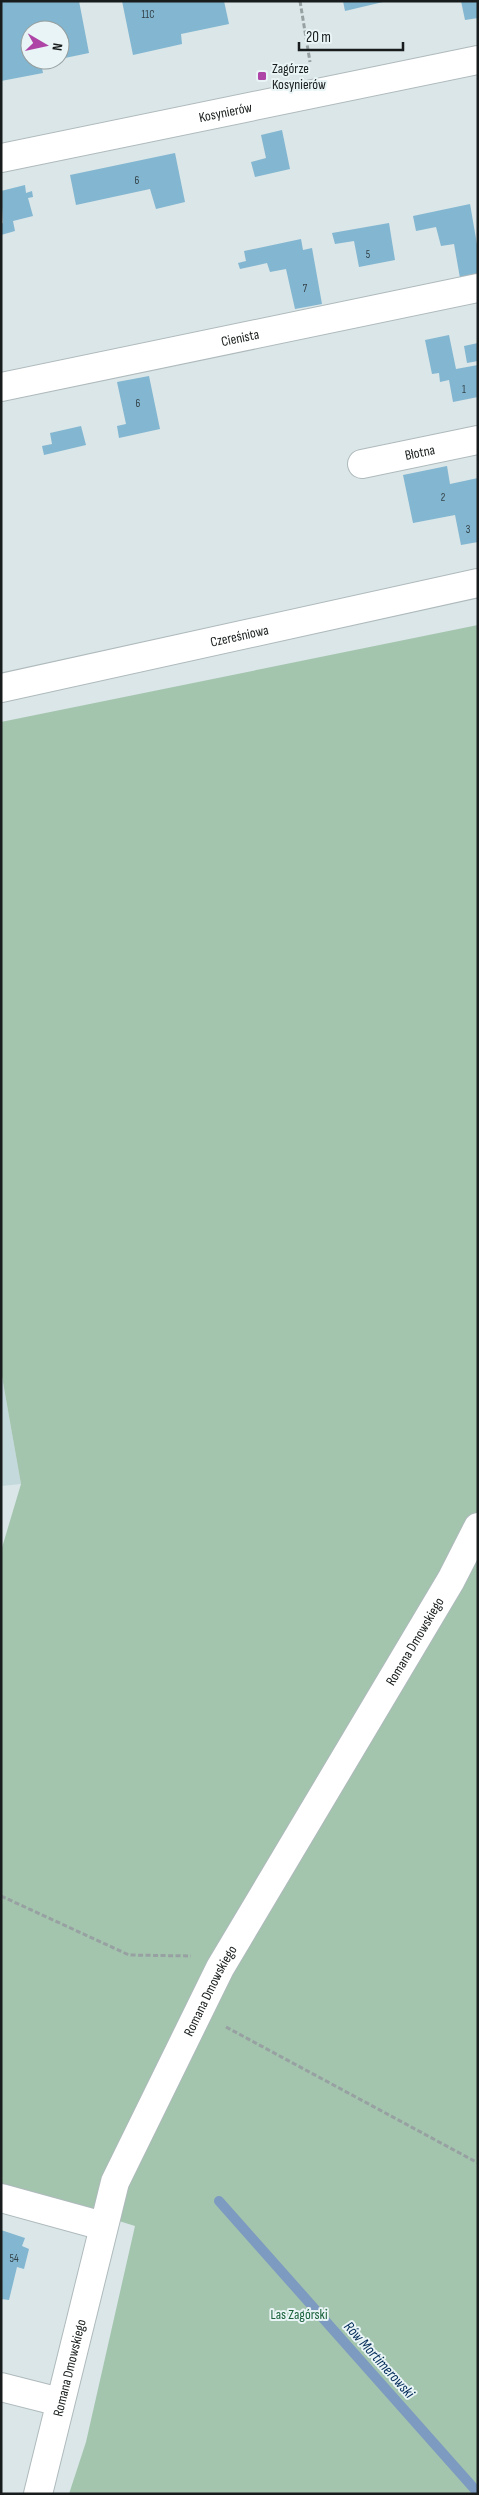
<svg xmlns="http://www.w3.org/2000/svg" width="479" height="2495" font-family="'Sofia Sans Condensed',sans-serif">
<rect width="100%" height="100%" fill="#dae6e8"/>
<!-- built -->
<path fill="#c4d9db" d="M1 1371 21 1484 1 1486Z"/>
<!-- green -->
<path fill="#a3c4ad" d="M478 625V2494H69L86 2442 135 2226 1 2184V1551L21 1484 1 1371V722Z"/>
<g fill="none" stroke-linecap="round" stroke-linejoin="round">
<!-- stream -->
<path stroke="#7d9ac0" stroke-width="10" d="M219 2201 478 2493"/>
</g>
<!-- building -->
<path fill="#83b6d0" d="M1 1H79L89 53 60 59V30H30V60L50 61 41 63 43 73 1 81Z
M122 1H224L229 24 181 34 182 44 133 55Z
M343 1H383V2L345 11Z
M461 1H478V18L465 20Z
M282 130 290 169 255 177 251 162 266 158 261 135Z
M175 153 185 202 156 209 150 189 76 205 70 175Z
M25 185 26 193 32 191 33 197 28 198 33 216 13 221 15 231 1 235V224L3 223 1 191Z
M470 204 478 250V275L460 278 454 244 441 246 436 227 416 231 413 216Z
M389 223 395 260 359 267 354 241 335 244 332 233Z
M301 239 303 250 312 248 322 304 295 309 286 269 270 272 267 263 240 269 238 263 246 261 244 251Z
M449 335 456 369 478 365V397L453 402 449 380 440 382 439 373 432 374 425 340Z
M478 343V361L467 363 464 346Z
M149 376 160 429 119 438 117 426 126 424 117 382Z
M81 426 86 445 44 455 42 446 52 444 50 433Z
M447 466 450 484 478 478V542L461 545 455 515 413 523 403 475Z
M1 2230 25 2238 22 2246 29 2249 24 2269 17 2267 9 2300 1 2299Z"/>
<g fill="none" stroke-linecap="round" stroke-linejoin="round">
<!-- minor casing -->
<g stroke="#afbabc" stroke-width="30">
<g id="minor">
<path id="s1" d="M1 158 478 60"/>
<path id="s2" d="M1 387 478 288"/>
<path id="s3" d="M362 464 478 440"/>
<path id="s4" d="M1 688 478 583"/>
<path d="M1 2198 103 2226"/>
<path d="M1 2387 60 2402"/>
<path id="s5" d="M38 2494 115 2182 220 1968 451 1580 478 1527"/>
</g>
</g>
<!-- path -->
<path stroke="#98a1a2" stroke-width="3" stroke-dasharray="5 2.5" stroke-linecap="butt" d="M300 1 310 62
M1 1896 129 1955 191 1956
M226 2027 478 2163"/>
<!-- minor -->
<use href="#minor" stroke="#fff" stroke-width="28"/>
</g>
<!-- markers -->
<rect fill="#ae44a6" stroke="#e8f4f5" stroke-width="2" x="257" y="71" width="10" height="10" rx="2.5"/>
<g text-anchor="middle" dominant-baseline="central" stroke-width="4" stroke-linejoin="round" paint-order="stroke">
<!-- number labels -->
<g font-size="11" fill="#334249">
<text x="148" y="14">11C</text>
<text x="137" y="180">6</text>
<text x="368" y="254">5</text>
<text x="305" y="288">7</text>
<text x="464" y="389">1</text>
<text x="138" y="403">6</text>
<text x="443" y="497">2</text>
<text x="468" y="529">3</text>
<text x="14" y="2258">54</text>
</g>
<!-- poi labels -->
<g font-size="14" fill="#181c1c" stroke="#e8f4f5" text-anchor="start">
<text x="272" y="68">Zagórze<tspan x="272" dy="16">Kosynierów</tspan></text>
</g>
<!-- street labels -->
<g font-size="14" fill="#181c1c" stroke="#e8f4f5">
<text stroke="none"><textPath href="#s1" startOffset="229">Kosynierów</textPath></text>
<text stroke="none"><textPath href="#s2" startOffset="244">Cienista</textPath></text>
<text stroke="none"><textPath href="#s3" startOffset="59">Błotna</textPath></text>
<text stroke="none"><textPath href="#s4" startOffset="244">Czereśniowa</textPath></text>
<text stroke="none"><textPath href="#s5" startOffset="940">Romana Dmowskiego</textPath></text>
<text stroke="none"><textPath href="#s5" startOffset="535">Romana Dmowskiego</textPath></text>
<text stroke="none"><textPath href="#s5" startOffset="130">Romana Dmowskiego</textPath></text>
</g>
<!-- park labels -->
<g font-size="14" fill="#19623b" stroke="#e8f4f5">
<text x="299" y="2314">Las Zagórski</text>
</g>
<!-- water labels -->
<g font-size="15" font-style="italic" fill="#022a59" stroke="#e8f4f5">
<text transform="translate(379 2360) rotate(48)">Rów Mortimerowski</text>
</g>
</g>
<!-- border -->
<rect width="479" height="2495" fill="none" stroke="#181c1c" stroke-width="5"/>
<!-- north arrow -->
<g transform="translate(45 45) rotate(99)"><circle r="24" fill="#e8f4f5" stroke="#959e9e"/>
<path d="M0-4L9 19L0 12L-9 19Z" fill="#ae44a6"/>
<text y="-8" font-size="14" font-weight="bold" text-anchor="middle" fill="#181c1c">N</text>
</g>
<!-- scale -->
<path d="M299 42v8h104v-8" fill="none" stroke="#181c1c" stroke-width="2.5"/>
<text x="306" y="42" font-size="15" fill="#181c1c" stroke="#e8f4f5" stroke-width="4" paint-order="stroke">20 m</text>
</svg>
